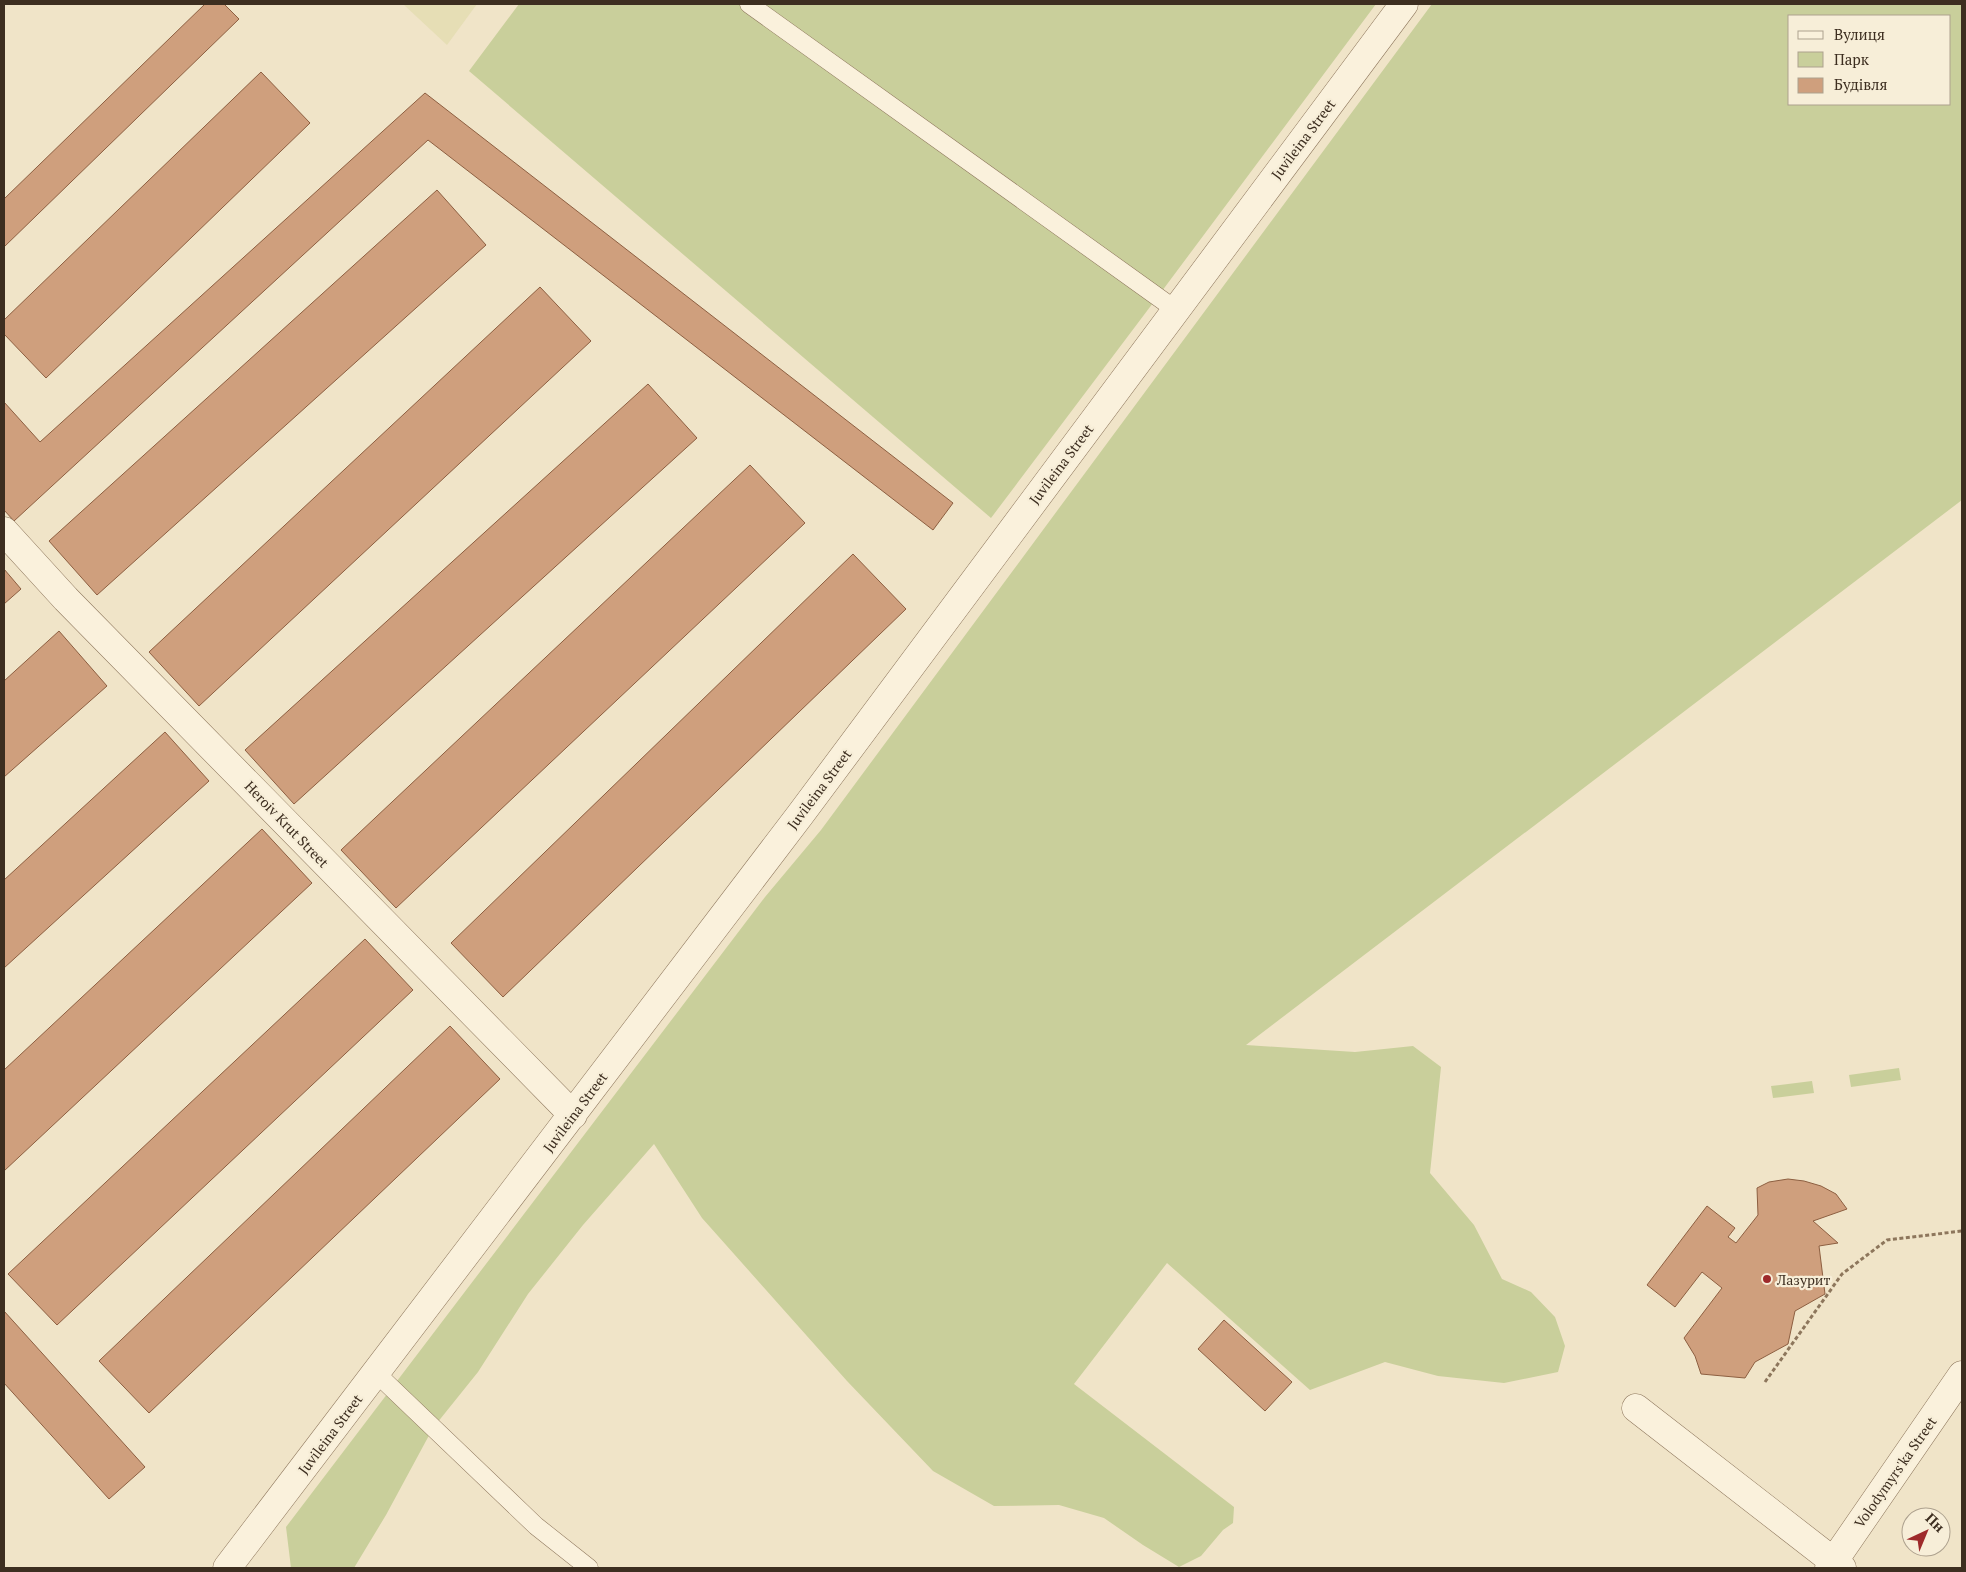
<svg xmlns="http://www.w3.org/2000/svg" width="1966" height="1572" font-family="'PT Serif',serif">
<rect width="100%" height="100%" fill="#f0e4c8"/>
<!-- farmland -->
<path fill="#e6deb5" d="M403 4H477L447 45Z"/>
<!-- green -->
<path fill="#c9cf9b" fill-rule="evenodd" d="M519 4H1376L1162 291 991 518 469 71Z
M1432 4H1962V500L1246 1045 1355 1052 1413 1046 1441 1067 1430 1173 1474 1225 1502 1279 1531 1292 1555 1317 1565 1346 1558 1372 1504 1383 1438 1376 1385 1362 1310 1390 1167 1263 1074 1384 1234 1507 1233 1523 1223 1530 1201 1556 1179 1567 1143 1545 1104 1518 1059 1505 994 1506 933 1471 847 1381 702 1218 654 1144 583 1225 528 1294 478 1372 433 1428 386 1515 354 1568H291L286 1527 765 897 821 830ZM1790 16H1950V104H1790Z
M1899 1068 1901 1080 1851 1087 1849 1075Z
M1812 1081 1814 1093 1773 1098 1771 1086Z"/>
<!-- building -->
<path fill="#cf9f7d" stroke="#8d5f41" d="M205 4H224L239 19 4 247V199Z
M261 72 310 123 46 378 4 334V320Z
M425 93 953 503 933 530 428 140 14 521 4 510V402L40 442Z
M437 190 486 245 97 595 49 541Z
M540 287 591 341 199 706 149 652Z
M648 384 697 438 294 804 245 750Z
M750 465 805 523 396 908 341 850Z
M853 554 906 609 503 997 451 943Z
M4 569 21 589 4 604Z
M59 631 107 686 4 777V681Z
M165 732 209 781 4 968V880Z
M262 829 312 883 4 1171V1070Z
M365 939 413 990 57 1325 8 1274Z
M450 1026 500 1079 149 1413 99 1361Z
M1788 1179 1804 1181 1821 1186 1836 1194 1847 1209 1813 1221 1838 1243 1819 1246 1825 1294 1795 1311 1788 1344 1755 1362 1745 1378 1701 1374 1695 1356 1684 1338 1722 1288 1702 1272 1675 1307 1647 1285 1707 1206 1735 1228 1728 1237 1736 1243 1758 1215 1757 1188 1769 1182Z
M4 1311 145 1467 109 1499 4 1383Z
M1224 1320 1292 1382 1265 1411 1198 1349Z"/>
<g fill="none" stroke-linecap="round" stroke-linejoin="round">
<!-- lane casing -->
<g stroke="#8d765c" stroke-width="19">
<path id="lane" d="M749 4 1176 310
M376 1373 536 1526 589 1568"/>
</g>
<!-- street casing -->
<g stroke="#8d765c" stroke-width="29">
<path id="street" d="M4 531 66 599 573 1115
M1636 1408 1842 1568
M227 1568 800 815 1404 4
M1829 1568 1962 1375"/>
</g>
<!-- path -->
<path stroke="#8d765c" stroke-width="3" stroke-dasharray="4 2.5" stroke-linecap="butt" d="M1765 1382 1842 1274 1887 1240 1962 1231"/>
<!-- lane -->
<use href="#lane" stroke="#faf1dc" stroke-width="18"/>
<!-- street -->
<use href="#street" stroke="#faf1dc" stroke-width="28"/>
</g>
<!-- markers -->
<circle fill="#9e2a2b" stroke="#f7eed8" stroke-width="2" cx="1767" cy="1279" r="5"/>
<g text-anchor="middle" dominant-baseline="central" stroke-width="4.5" stroke-linejoin="round" paint-order="stroke">
<!-- street labels -->
<g font-size="14" fill="#3d2e20" stroke="#f7eed8">
<text transform="translate(1303 139) rotate(-53)">Juvileina Street</text>
<text transform="translate(1061 464) rotate(-53)">Juvileina Street</text>
<text transform="translate(819 789) rotate(-53)">Juvileina Street</text>
<text transform="translate(287 824) rotate(46)">Heroiv Krut Street</text>
<text transform="translate(575 1112) rotate(-53)">Juvileina Street</text>
<text transform="translate(330 1434) rotate(-53)">Juvileina Street</text>
<text transform="translate(1895 1472) rotate(-55)">Volodymyrs'ka Street</text>
</g>
<!-- poi labels -->
<g font-size="14" fill="#3d2e20" stroke="#f7eed8" text-anchor="start">
<text x="1777" y="1279">Лазурит</text>
</g>
</g>
<!-- border -->
<rect width="1966" height="1572" fill="none" stroke="#3d2e20" stroke-width="10"/>
<!-- legend -->
<rect x="1788" y="15" width="162" height="90" fill="#f7eed8" stroke="#ada18e"/>
<rect x="1798" y="31" width="25" height="8" fill="#faf1dc" stroke="#ada18e"/>
<text x="1834" y="40" font-size="15" fill="#3d2e20">Вулиця</text>
<rect x="1798" y="52" width="25" height="15" fill="#c9cf9b" stroke="#ada18e"/>
<text x="1834" y="65" font-size="15" fill="#3d2e20">Парк</text>
<rect x="1798" y="78" width="25" height="15" fill="#cf9f7d" stroke="#ada18e"/>
<text x="1834" y="90" font-size="15" fill="#3d2e20">Будівля</text>
<!-- north arrow -->
<g transform="translate(1926 1532) rotate(44)"><circle r="24" fill="#f7eed8" stroke="#ada18e"/>
<path d="M0-4L9 19L0 12L-9 19Z" fill="#9e2a2b"/>
<text y="-8" font-size="14" font-weight="bold" text-anchor="middle" fill="#3d2e20">Пн</text>
</g>
</svg>
